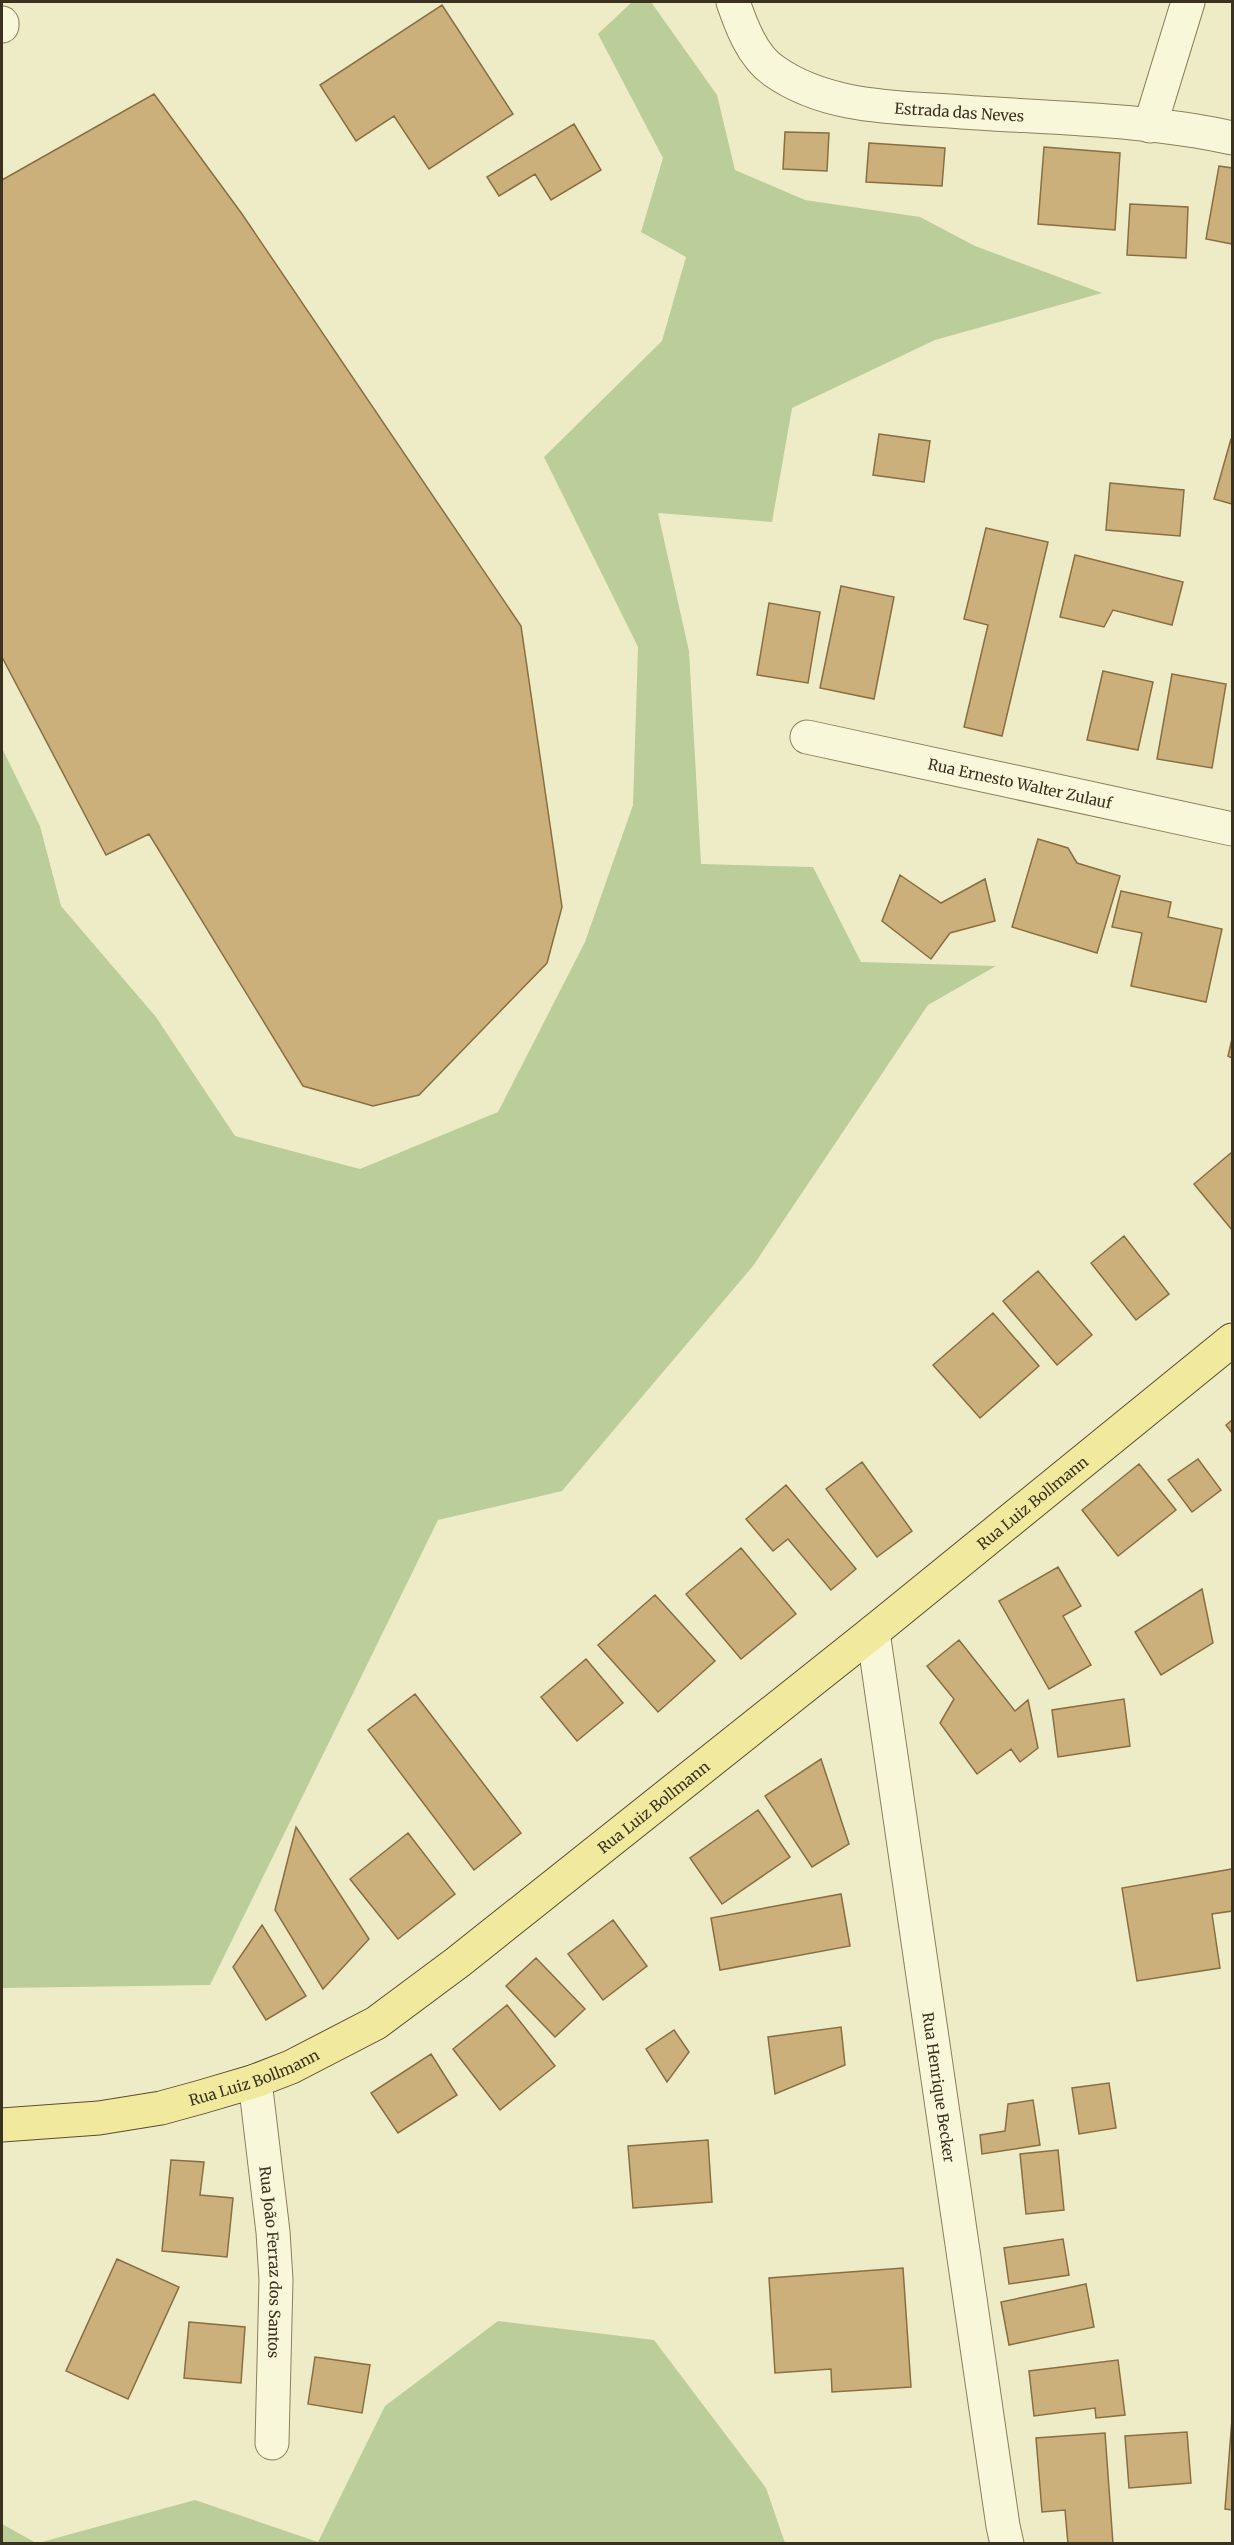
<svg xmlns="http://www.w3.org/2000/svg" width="1234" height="2545" font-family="Merriweather,serif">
<rect width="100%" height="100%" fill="#eeecc6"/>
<!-- green -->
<path fill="#bbcd99" d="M632 2H651L717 95 735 170 805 200 920 217 975 246 1102 293 935 340 792 408 772 522 658 513 689 651 701 864 813 867 861 962 996 966 928 1005 753 1266 562 1491 438 1520 210 1985 2 1988V748L40 826 61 906 156 1017 235 1136 360 1169 498 1112 585 942 633 805 638 647 544 457 662 341 686 257 641 232 663 158 598 34Z
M498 2321 654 2340 766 2488 785 2543H38L195 2500 318 2542 385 2406Z
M2 2524 36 2543H2Z"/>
<!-- building -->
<path fill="#ccb07c" stroke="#896e41" stroke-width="1.5" d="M442 5 513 114 429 169 394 116 356 141 320 85Z
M154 94 242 214 521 626 562 907 547 963 419 1095 373 1106 303 1086 149 834 106 855 2 657V180Z
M574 124 601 170 551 200 535 174 499 196 487 177Z
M785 132 829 133 827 171 783 169Z
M869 143 945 148 942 186 866 182Z
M1044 147 1120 153 1115 230 1038 224Z
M1219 166 1232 168V244L1206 239Z
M1130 204 1188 207 1186 258 1127 255Z
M879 434 930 441 924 482 873 475Z
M1231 439H1232V504L1214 499Z
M1110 483 1184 490 1180 536 1106 530Z
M986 528 1048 542 1002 736 964 727 988 625 964 619Z
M1075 555 1183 582 1172 625 1113 610 1104 627 1060 617Z
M841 586 894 597 874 699 820 688Z
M769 603 820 612 808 683 757 675Z
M1103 671 1153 682 1138 750 1087 740Z
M1172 674 1226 684 1212 768 1157 759Z
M1038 839 1068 848 1077 863 1120 876 1097 953 1012 927Z
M900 875 941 903 985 879 995 921 950 933 931 959 882 921Z
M1121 891 1171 902 1168 917 1222 929 1206 1002 1131 986 1142 933 1112 927Z
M1232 1039V1058L1228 1056Z
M1232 1152V1230L1194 1184Z
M1124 1236 1169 1294 1136 1320 1091 1263Z
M1038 1271 1092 1335 1057 1365 1003 1301Z
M993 1313 1039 1366 980 1418 933 1365Z
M1232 1420V1433L1226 1425Z
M1198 1459 1221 1490 1192 1512 1168 1480Z
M862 1462 912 1531 877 1557 826 1489Z
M1139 1464 1176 1510 1118 1556 1082 1510Z
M786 1485 856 1569 831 1590 788 1539 773 1551 746 1519Z
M741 1548 796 1614 741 1659 686 1594Z
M1058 1567 1081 1606 1063 1616 1091 1665 1049 1689 999 1601Z
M1202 1589 1213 1643 1161 1675 1135 1632Z
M655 1595 715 1661 658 1712 598 1645Z
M959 1640 1015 1711 1028 1700 1038 1748 1020 1762 1011 1749 977 1774 940 1723 954 1699 927 1666Z
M586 1659 623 1703 577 1741 541 1697Z
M415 1694 521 1833 474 1870 368 1730Z
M1124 1699 1130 1746 1058 1757 1052 1710Z
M821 1759 849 1844 812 1867 765 1796Z
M758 1810 790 1857 722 1904 690 1858Z
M296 1827 369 1939 323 1989 275 1910Z
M408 1833 455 1894 398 1939 350 1879Z
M1232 1869V1911L1212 1914 1220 1968 1137 1981 1122 1888Z
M841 1894 850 1946 720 1970 711 1918Z
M613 1920 647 1966 603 2000 568 1954Z
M262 1925 306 1996 266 2020 233 1967Z
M536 1958 585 2009 555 2037 506 1986Z
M507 2005 555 2066 500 2110 453 2049Z
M841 2027 845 2065 775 2094 768 2037Z
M674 2030 689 2052 667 2082 646 2049Z
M431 2054 457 2095 398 2133 371 2093Z
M1109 2083 1116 2128 1079 2134 1072 2088Z
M1033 2100 1040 2145 982 2154 980 2135 1005 2131 1008 2104Z
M708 2140 712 2202 633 2208 628 2146Z
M1058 2150 1064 2210 1026 2214 1020 2154Z
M171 2160 204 2162 200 2195 233 2198 227 2257 162 2251Z
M1063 2239 1069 2275 1009 2284 1004 2248Z
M117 2259 179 2287 128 2399 66 2371Z
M903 2268 911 2387 832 2392 831 2369 775 2373 769 2278Z
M1086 2284 1094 2327 1009 2345 1001 2302Z
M189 2322 245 2327 241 2383 184 2378Z
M315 2357 370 2365 362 2413 308 2404Z
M1118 2360 1125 2415 1096 2418 1095 2408 1034 2416 1029 2371Z
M1232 2419V2510L1225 2509Z
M1187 2432 1191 2483 1129 2488 1125 2436Z
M1105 2433 1113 2544H1068L1065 2510 1042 2512 1036 2438Z"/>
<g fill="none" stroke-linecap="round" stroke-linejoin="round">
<!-- minor casing -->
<g stroke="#8a7f5b" stroke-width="35">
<g id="minor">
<path id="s1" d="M733 2C741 25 752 56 774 71 828 109 898 107 962 112 1049 118 1148 119 1232 138"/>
<path d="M2 23V26"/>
<path d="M1150 126 1188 2"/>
<path id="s2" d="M807 737 1232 829"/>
<path id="s3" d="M873 1632 1003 2526 1007 2544"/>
<path id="s4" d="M255 2081 273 2232 276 2280 272 2443"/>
</g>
</g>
<!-- major casing -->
<g stroke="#584c2f" stroke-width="35">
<g id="major">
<path id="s5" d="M2 2125 99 2118 161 2108 201 2097 255 2081 291 2067 376 2023 458 1962 873 1632 1232 1340"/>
</g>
</g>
<!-- minor -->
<use href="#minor" stroke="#f9f7d9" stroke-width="33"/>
<!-- major -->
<use href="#major" stroke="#f1ea9e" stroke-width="33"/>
</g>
<g text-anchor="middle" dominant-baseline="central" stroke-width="5" stroke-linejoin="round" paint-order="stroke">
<!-- street labels -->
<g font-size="15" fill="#3a321f" stroke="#f6f4d5">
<text stroke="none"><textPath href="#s1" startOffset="274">Estrada das Neves</textPath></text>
<text stroke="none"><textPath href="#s2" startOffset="218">Rua Ernesto Walter Zulauf</textPath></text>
<text stroke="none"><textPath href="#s5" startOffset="1230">Rua Luiz Bollmann</textPath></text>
<text stroke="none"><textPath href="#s5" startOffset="744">Rua Luiz Bollmann</textPath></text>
<text stroke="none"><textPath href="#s5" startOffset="258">Rua Luiz Bollmann</textPath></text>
<text stroke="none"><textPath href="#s3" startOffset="460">Rua Henrique Becker</textPath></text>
<text stroke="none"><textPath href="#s4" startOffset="182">Rua João Ferraz dos Santos</textPath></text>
</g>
</g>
<!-- border -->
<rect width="1234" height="2545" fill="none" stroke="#3a321f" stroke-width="6"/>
</svg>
